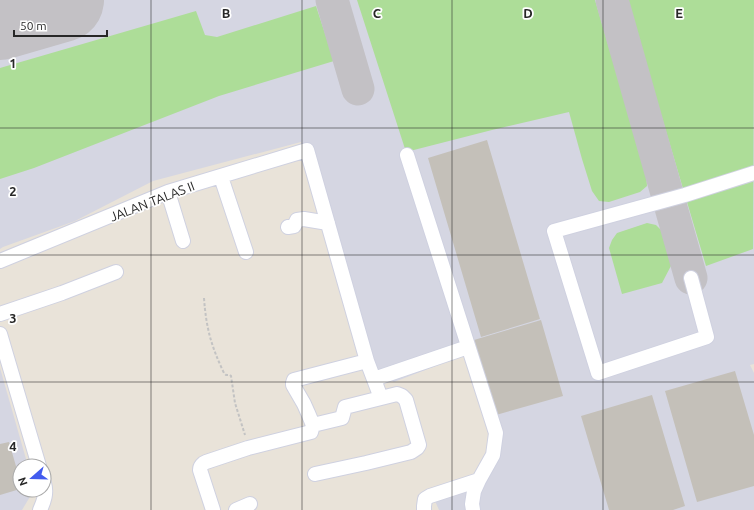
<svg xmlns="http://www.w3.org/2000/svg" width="754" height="510" font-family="Ubuntu,sans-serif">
<rect width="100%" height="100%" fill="#e9e3d9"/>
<!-- airport -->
<path fill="#d5d6e2" d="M0 0H754V364L750 365 754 373V510H439L435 501 472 485 499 444 467 354 394 382 368 369 301 142 153 181 75 221 3 247 0 249Z
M0 368 28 466H20V490H34L22 510H0Z"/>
<!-- green -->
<path fill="#addd98" d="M357 0H595L646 173 647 186 640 192 609 202 599 201 592 191 582 159 569 112 492 130 406 152Z
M627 0H754L753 249 706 266Z
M316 6 334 61 219 96 34 168 0 179V68L196 11 205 35 217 37Z
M647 223 656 225 664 233 673 262 662 283 622 294 609 248 612 240 617 233Z"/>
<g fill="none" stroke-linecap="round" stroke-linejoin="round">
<!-- taxiway -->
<path stroke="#c3c1c5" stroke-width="33" d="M332 0 358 89
M612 0 691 278"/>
<!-- runway -->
<path stroke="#c3c1c5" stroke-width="84" d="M0 18 62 0"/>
</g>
<!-- building -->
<path fill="#c4c0b9" d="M487 140 540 319 481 337 428 158Z
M541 320 563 396 496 415 474 340Z
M735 371 754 435V486L697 502 665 391Z
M652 395 685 506 673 510H609L581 416Z
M9 442 20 480V489L0 495V444Z"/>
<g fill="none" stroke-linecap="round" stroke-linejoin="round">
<!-- minor casing -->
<g stroke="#cfd1e0" stroke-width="16">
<path id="minor" d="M407 155 496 433 493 455 479 480 474 491 472 504 473 510
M221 177 246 252
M168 192 183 241
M288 227 294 226 297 220 304 219 328 223
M0 261 168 192 307 150 367 361 381 398
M691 278 707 337 598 373 554 231 685 195 754 173
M0 314 62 293 116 272
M0 334 39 466
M374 379 468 347
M313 425 342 418 345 407 397 394 402 396 406 400 419 445 417 448 411 452 366 463 315 474
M40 510C44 501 47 493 44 483
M213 510 200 470C200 466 203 463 206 462L248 448 311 432 313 425 308 413 304 404 293 385V383L294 380 367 361
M236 510 250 504
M424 510V506L425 499 430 496 479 480"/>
</g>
<!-- path -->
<path stroke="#c3c3c3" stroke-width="2" stroke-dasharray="3 2" stroke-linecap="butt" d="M204 298C206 327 211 346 224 373L226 375H230L231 376 235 403 245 435"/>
<!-- minor -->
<use href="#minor" stroke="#fff" stroke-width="14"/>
</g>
<!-- grid -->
<path fill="none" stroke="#272727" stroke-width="1" stroke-opacity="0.55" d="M151 0V510M302 0V510M452 0V510M603 0V510M0 128H754M0 255H754M0 382H754"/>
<g text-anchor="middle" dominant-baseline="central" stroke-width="3.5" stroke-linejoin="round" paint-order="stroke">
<!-- street labels -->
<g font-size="13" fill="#272727" stroke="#fff">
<text transform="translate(152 201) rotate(-21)">JALAN TALAS II</text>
</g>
</g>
<g font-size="13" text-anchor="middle" font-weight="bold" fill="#272727" stroke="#fff" stroke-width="3.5" stroke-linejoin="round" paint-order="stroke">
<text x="226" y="18">B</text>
<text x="377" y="18">C</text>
<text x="528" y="18">D</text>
<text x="679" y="18">E</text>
<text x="13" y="68">1</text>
<text x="13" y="196">2</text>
<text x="13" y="323">3</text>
<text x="13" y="451">4</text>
</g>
<!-- north arrow -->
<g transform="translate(32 478) rotate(250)"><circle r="19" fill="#ffffff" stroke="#a9a9a9"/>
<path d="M0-3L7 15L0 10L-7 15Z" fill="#425bee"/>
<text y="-6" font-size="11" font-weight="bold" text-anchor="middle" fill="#272727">N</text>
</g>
<!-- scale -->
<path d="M14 30v6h93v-6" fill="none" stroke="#272727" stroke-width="2"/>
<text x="20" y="30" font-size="12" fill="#272727" stroke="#ffffff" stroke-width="3" paint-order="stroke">50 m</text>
</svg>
